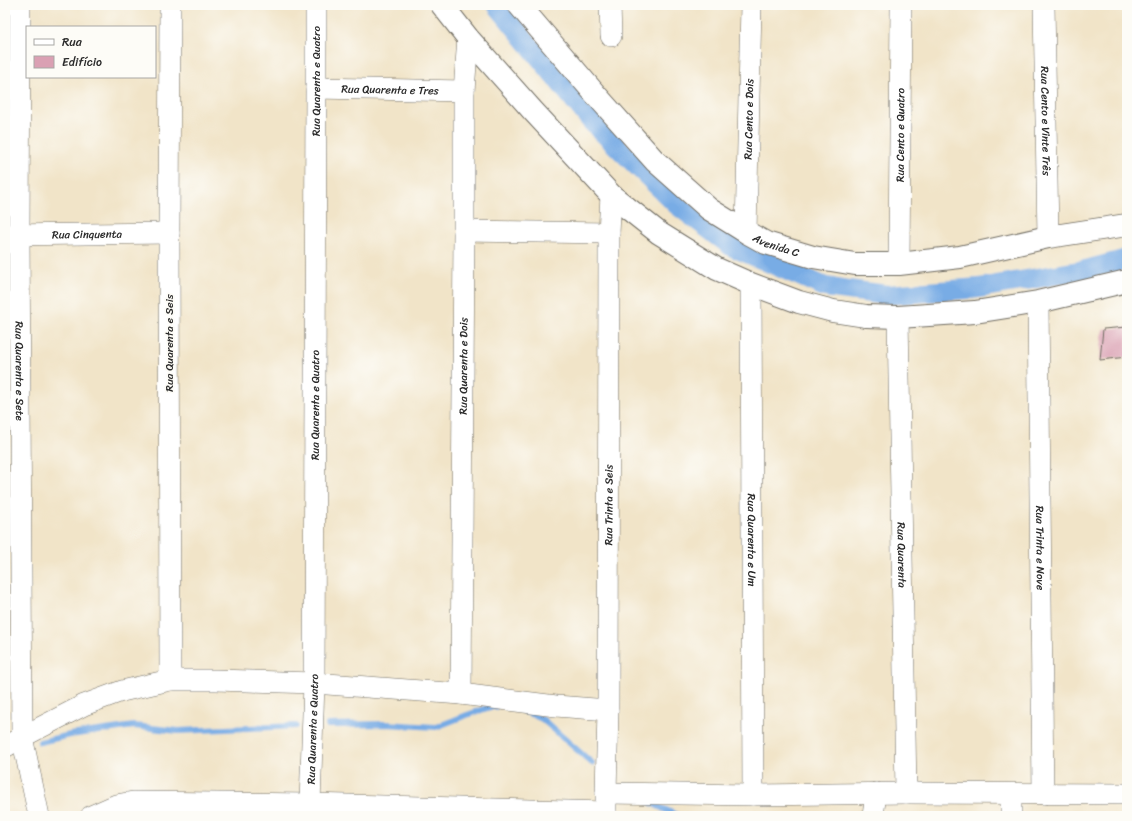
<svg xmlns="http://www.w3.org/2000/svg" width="1132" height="821" font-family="Sriracha,sans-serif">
<rect width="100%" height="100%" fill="#fdfcf7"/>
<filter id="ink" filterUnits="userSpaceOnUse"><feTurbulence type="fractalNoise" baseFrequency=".025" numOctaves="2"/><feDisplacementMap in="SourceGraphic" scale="8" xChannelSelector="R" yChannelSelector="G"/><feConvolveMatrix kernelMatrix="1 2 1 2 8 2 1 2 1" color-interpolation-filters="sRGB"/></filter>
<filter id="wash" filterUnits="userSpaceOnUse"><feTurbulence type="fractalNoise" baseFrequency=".012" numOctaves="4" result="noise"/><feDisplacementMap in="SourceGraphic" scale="16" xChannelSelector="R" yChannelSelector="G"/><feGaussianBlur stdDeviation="0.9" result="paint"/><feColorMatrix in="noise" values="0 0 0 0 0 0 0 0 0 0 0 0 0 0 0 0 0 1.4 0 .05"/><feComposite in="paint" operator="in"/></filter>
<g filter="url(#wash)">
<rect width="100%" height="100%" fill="#f1e4c8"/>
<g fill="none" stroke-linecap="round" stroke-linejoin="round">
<!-- stream -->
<path stroke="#78ace5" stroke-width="6" d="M522 710 542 719 592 763
M328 725 386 724 436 727 467 715 490 707H495
M40 742 70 735 134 726 178 731 296 726
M647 801 652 803 678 816"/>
<!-- canal -->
<path stroke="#78ace5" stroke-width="20" d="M497 5 591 121 677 205 731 246 825 287 887 295 979 288 1090 269 1127 259"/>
</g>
<g id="blocks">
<!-- building -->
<path fill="#daa0b3" d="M1127 327V357L1100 360 1103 329Z"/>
</g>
</g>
<g filter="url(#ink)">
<use href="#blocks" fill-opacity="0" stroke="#706c62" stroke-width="1"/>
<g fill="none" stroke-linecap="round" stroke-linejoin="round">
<!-- minor casing -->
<g stroke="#706c62" stroke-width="22">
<g id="minor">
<path id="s1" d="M20 5 19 235 22 737 39 816"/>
<path d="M610 5 611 36"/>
<path id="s2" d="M1044 5 1048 237"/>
<path id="s3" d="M316 88 464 91"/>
<path d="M464 231 609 233"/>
<path id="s4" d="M746 232 751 5"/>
<path id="s5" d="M5 235 169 233"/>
<path id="s6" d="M899 264 901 5"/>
<path id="s7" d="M751 284 753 795"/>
<path id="s8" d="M1038 302 1043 794"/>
<path id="s9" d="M898 317 906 793"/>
<path d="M170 680 169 233 170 5"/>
<path id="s10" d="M461 694 464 231V91L468 38"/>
<path d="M5 747 22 737 84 705 122 691 170 680H216L314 683 461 694 556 706 608 710"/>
<path d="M606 793 753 795 906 793 1127 794"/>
<path id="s11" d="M310 804 314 683 316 88V5"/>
<path d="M91 816 116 805 133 802 310 804 606 812"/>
<path id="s12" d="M606 816V793L608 710 609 233 611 195"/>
<path d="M873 816 876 793"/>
<path d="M1011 816V794"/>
</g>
</g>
<!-- secondary casing -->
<g stroke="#706c62" stroke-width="24">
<g id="secondary">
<path d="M442 5 468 38 533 111 611 195 659 233 717 269 751 284 799 302 833 311 866 316 898 317 975 312 1038 302 1127 281"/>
<path id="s13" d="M519 5 596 95 655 161 709 209 746 232 766 243 813 257 855 264H899L960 257 1048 237 1127 225"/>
</g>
</g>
<!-- minor -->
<use href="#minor" stroke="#fff" stroke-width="21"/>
<!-- secondary -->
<use href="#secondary" stroke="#fff" stroke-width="22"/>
</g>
</g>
<g text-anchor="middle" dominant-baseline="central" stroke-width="3.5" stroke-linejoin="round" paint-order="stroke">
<!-- street labels -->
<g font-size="11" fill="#2b2b2b" stroke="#fdfcf7">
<text stroke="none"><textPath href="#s11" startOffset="723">Rua Quarenta e Quatro</textPath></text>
<text stroke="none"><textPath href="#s3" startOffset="74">Rua Quarenta e Tres</textPath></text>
<text stroke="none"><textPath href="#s4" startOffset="113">Rua Cento e Dois</textPath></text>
<text stroke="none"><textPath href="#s2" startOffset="116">Rua Cento e Vinte Três</textPath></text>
<text stroke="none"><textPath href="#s6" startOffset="129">Rua Cento e Quatro</textPath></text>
<text stroke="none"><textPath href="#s5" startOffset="82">Rua Cinquenta</textPath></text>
<text stroke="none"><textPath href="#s13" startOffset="356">Avenida C</textPath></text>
<text transform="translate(169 343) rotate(-90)">Rua Quarenta e Seis</text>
<text stroke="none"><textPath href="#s10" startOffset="328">Rua Quarenta e Dois</textPath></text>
<text stroke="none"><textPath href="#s1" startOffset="366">Rua Quarenta e Sete</textPath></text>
<text stroke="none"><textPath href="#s11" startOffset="399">Rua Quarenta e Quatro</textPath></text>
<text stroke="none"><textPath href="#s12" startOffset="311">Rua Trinta e Seis</textPath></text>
<text stroke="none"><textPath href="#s7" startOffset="256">Rua Quarenta e Um</textPath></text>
<text stroke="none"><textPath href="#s8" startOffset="246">Rua Trinta e Nove</textPath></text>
<text stroke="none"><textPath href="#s9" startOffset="238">Rua Quarenta</textPath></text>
<text stroke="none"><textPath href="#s11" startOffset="75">Rua Quarenta e Quatro</textPath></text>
</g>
</g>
<!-- margin -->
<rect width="1132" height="821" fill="none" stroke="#fdfcf7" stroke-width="20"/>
<!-- legend -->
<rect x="26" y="26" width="130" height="52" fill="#fdfcf7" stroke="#a9a8a5"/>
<rect x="34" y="39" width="20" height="6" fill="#ffffff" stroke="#a9a8a5"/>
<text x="62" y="46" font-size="12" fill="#2b2b2b">Rua</text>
<rect x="34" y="56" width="20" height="12" fill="#daa0b3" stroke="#a9a8a5"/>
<text x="62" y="66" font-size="12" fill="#2b2b2b">Edifício</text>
</svg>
